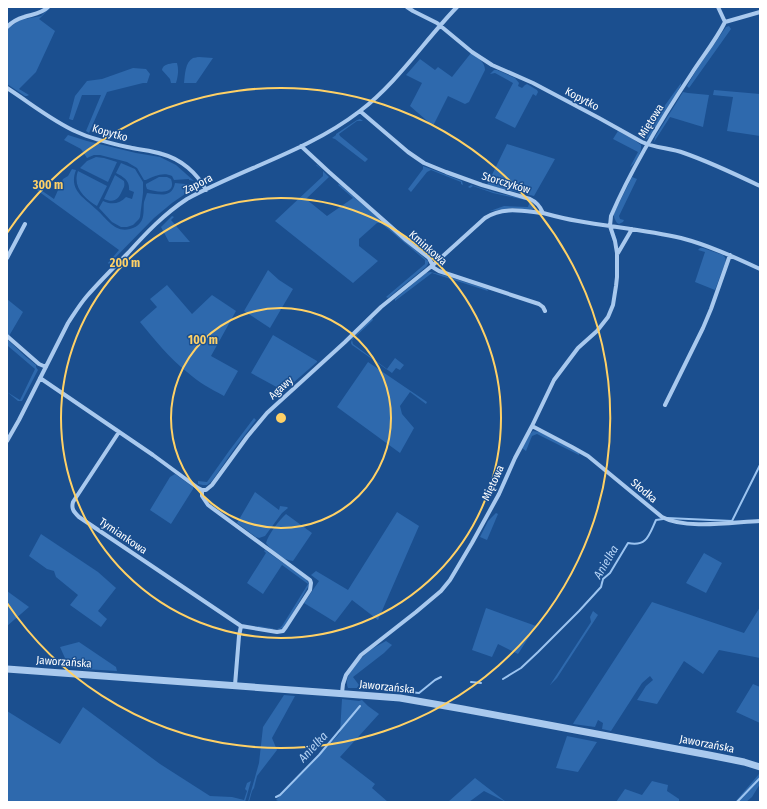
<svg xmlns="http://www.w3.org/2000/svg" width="767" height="809" font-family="'Fira Sans Condensed',sans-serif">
<rect width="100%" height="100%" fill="#1b4f8f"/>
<!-- green -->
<path fill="#2e69ad" d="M50 7H51L39 19 55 31 36 72 19 89 29 95 27 96H25L7 84V29L20 20 41 16Z
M729 26 731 29 689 88 687 86 697 69 726 27Z
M471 53C477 58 485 61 485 70L469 102 465 104 448 96 433 126 410 106 422 83 406 75 420 59 435 70 438 67 452 77Z
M199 57 213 58 196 83H184C185 75 185 62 193 58 193 58 199 57 199 57Z
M174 63H177C179 70 178 76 176 83H171L170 79 162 70C163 64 169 64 174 63Z
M133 68 146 69 150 74 147 83H143L107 92 89 133 86 131 101 95H82L73 120H72L69 119 75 96 87 81 102 79Z
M494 70H497L515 78 519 83 518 86 522 88 525 85 527 84 537 90 538 92 536 96 533 94 515 128 495 118 513 83 495 73 490 74Z
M681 83V85L673 100 650 137 645 140 663 108Z
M714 90 760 94V136L727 131 733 97 713 95Z
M683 92 688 93 709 95 703 127 670 117 654 142 655 137Z
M360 119 363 121H357L339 134 340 136 368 159 365 162 335 139 332 138 336 135V134L357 120Z
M618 131 633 139 641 145C642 153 636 163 630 167L638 152 613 139Z
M68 135 87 141 136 153 160 157 176 165 194 181 189 180V179L174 180 172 176C163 172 155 176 146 180H144L137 168 127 162 100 155H94L87 158 81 149 64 140Z
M507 144 555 159 534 196 487 185Z
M96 157 104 158 117 162 108 182 80 168 87 161Z
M121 163 135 169 138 174 143 182V193L140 217 139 219 133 225 127 227H121L112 222 99 208 103 201C111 205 120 204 126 197L132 199 134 192 129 190C130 181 124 177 116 173Z
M316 165H317L329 177 306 199 327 216 353 198 338 185 339 184 428 261V264L426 267 388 298 386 297 425 264V260L381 223H377L359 239V246L378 261 353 283 275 221 323 176V171Z
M423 166 462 181 463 185 461 184V182L431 170 427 172 411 192 408 189 423 169Z
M72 169 76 170C68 191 85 198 97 210 107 219 115 233 130 229 134 228 138 226 140 223 145 217 143 209 144 202 145 199 146 196 147 193 159 194 172 199 175 183L195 185 193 189 189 192 188 190 184 193 185 194 172 203 154 218 109 264 108 263 119 250 34 188 35 186 54 199 63 179 68 176Z
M78 171 107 186 97 206C85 199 72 187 78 171Z
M115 175 124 181C125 186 124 187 122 191 118 200 114 203 104 199Z
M159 177H167L171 179C177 196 156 192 147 189L146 186V184Z
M632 177 637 179 619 216 620 219 624 220 623 222 619 224 617 223C615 220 613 216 614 213Z
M471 185 497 193 529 200 534 203 535 206 533 209 531 210 512 208 491 211H490L504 206 528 207 530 201 493 193 473 186 470 188 468 187Z
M172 216 174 217 171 220 190 242H169L161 227Z
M700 248H703L723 255C726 258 726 260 725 263L715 290 695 282 705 252 698 250Z
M268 270 279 280 293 289 270 328 244 311Z
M430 272 443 275 487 289 488 291 432 273 395 301V299L426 273Z
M167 285 192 314 212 295 236 311 211 356 238 371 224 396C211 389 198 382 187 372 169 358 155 340 140 322L157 307 150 299Z
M7 299 23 312 9 336 7 334Z
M372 318 373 320 352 340 353 344 387 369 395 358 404 365 400 370 396 368 392 373 352 345 351 343 352 339Z
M273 335 317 361V362L285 390H282L251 373Z
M7 339 26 357 36 365V367L38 370 22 401H18L7 392 20 400 35 369 8 346 7 344Z
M368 362 427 402 426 404 410 392 400 406 402 414 414 428 400 453 337 407Z
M254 418 256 420 232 452 212 481 207 485H203L198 484V481L207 482 229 451Z
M533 431 540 432 579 453V455L537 434 532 436 526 451 522 448 530 434Z
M175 474 193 487V489L171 524 150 510 170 477Z
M255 492 279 510 280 506 287 507 288 508 282 513 265 536 259 538 256 537 237 523Z
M397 512 419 526 378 620 352 600 335 622 304 603 319 581 311 575 316 571 348 590Z
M496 513 498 514 487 540 480 537 488 521Z
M286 514 312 533 293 561C283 560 271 551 266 543 268 535 279 520 286 514Z
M41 534 98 572 116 588 98 611 107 619 101 627 70 605 78 595 56 577 54 571 47 569 29 556Z
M265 550 306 579 309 584 308 587 287 623 283 628 279 629 258 627V626L277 629 280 628 282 626 308 584 282 565 263 594 247 583 266 553 264 551Z
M704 553 722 563 706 593 686 583Z
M7 591 29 607 7 626Z
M652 602 744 633 760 607V658L719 650 703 674 684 661 657 704 637 700 646 686 653 680 650 676 642 683 611 731 602 729 603 723 598 720 595 727 573 724 574 722Z
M486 608 536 626 518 654 498 644 492 657 472 650Z
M593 611 598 615 557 678 550 685 591 622 590 617Z
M386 641 392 645 384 653 353 677 359 685 357 688H348C342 676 362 656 372 649 376 646 381 644 386 641Z
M79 642 116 667 117 671 84 669 83 667H78V668L45 666 69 667 60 647Z
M753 684 760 687V723L736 712Z
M284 695 295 696 272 738 277 750 257 776 254 788 252 791 249 802H248L259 763 263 727Z
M342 699 359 701 362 700 368 706 379 714 340 757 375 784 372 788 388 802H280L276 800 312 763 339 734 340 732Z
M83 707 160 764 210 796 232 797 244 800 247 791 245 789 247 783 251 781 245 802H7V711L60 744Z
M567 736 597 742 578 772 556 768Z
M760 773V784L752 797 746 802H735L759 774Z
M475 778 506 802 484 791 469 802H448Z
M652 781 668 785 667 791 679 799V802H616L625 789 642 795Z"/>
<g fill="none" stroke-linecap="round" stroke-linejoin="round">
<!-- stream -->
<path stroke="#9cc4f0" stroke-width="2" d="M667 518 732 521 760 465
M503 679 521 668 538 652 579 611 601 587 603 579 610 573 628 543C647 547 649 535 656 520L663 519
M471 682 481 683
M370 688 419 693 435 680 441 677
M276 797 280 795 319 755 360 706
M737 802 760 778"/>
<!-- minor -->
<path stroke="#a9c9ee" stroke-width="4" d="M407 7 413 11 437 23 472 52 492 65 533 83 599 118 642 142C655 148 670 148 684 153 710 162 735 174 760 186
M725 22 760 12
M7 27C12 22 17 19 24 17 33 14 41 14 48 7
M7 88C29 102 52 121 77 132 94 140 114 144 132 148 142 150 153 151 162 154 181 159 197 173 206 190
M360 111 408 152 424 163 446 172 482 185 530 199C537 202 540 206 543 213 554 216 566 219 578 221 612 227 647 230 681 238 708 245 734 257 760 269
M301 146 329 172 406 240 429 258 434 268 439 271 539 304 543 307 545 311
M618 253 632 229
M7 258 25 224
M7 336 39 364 46 367
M40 378 153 455 198 488 202 490H206L212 485 247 437 267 413 345 342 381 307 433 265 485 218C503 206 523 211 543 213
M665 405 703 328 711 309 730 255
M532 426 572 447 588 456 662 517C686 530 734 522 760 521
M119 432 73 502C71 509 74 512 79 517L241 626 277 632 283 631 286 627 310 590 311 583 310 580 208 505 202 496V490
M7 441 19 420 68 323C74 314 80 304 87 296 100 281 114 267 128 253 146 233 164 214 187 199 244 168 308 151 360 111 398 82 424 41 457 7
M235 685 239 636 241 626
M342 693 343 684 346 675 361 655 416 612 441 591 450 580 472 543 499 494 515 458 532 426 554 380 578 348 597 331 608 317 613 305 616 286 617 277V253L615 241 610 226 611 216C632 167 662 118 692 73 703 56 716 40 725 22L718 7"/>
<!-- tertiary -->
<path stroke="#a9c9ee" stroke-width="7" d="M7 669 333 693 400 698 463 709 709 755 744 762 760 767"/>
</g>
<!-- distance rings -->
<g fill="none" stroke="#ffd166" stroke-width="2">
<circle cx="281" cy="418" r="110"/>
<circle cx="281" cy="418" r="220"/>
<path d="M7 233A330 330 0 1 1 7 603"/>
</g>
<g text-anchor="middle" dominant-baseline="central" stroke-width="3" stroke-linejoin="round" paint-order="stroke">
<!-- street labels -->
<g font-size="11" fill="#fff" stroke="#1b4f8f">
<text transform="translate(582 99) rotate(28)">Kopytko</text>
<text transform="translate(651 121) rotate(-58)">Miętowa</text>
<text transform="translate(110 133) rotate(16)">Kopytko</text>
<text transform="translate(506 183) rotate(17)">Storczyków</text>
<text transform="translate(198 184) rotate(-27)">Zapora</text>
<text transform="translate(428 248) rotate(41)">Kminkowa</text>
<text transform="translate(281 388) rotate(-42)">Agawy</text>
<text transform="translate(493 483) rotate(-65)">Miętowa</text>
<text transform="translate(644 491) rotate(40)">Słodka</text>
<text transform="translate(123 536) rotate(34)">Tymiankowa</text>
<text transform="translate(64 662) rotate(4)">Jaworzańska</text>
<text transform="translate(387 687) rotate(6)">Jaworzańska</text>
<text transform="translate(707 744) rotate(11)">Jaworzańska</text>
</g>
<!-- water labels -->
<g font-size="12" font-style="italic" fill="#b5d3f5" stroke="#1b4f8f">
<text transform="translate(606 562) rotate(-59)">Anielka</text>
<text transform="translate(313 747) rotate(-47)">Anielka</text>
</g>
</g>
<circle cx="281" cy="418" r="6" fill="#ffd166" stroke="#1b4f8f" stroke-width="2"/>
<g font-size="12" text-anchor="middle" font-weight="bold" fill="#ffd166" stroke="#1b4f8f" stroke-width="3" stroke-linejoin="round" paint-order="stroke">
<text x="48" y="189">300 m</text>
<text x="125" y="267">200 m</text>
<text x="203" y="344">100 m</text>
</g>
<!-- border -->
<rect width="767" height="809" fill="none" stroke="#ffffff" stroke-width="16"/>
</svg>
